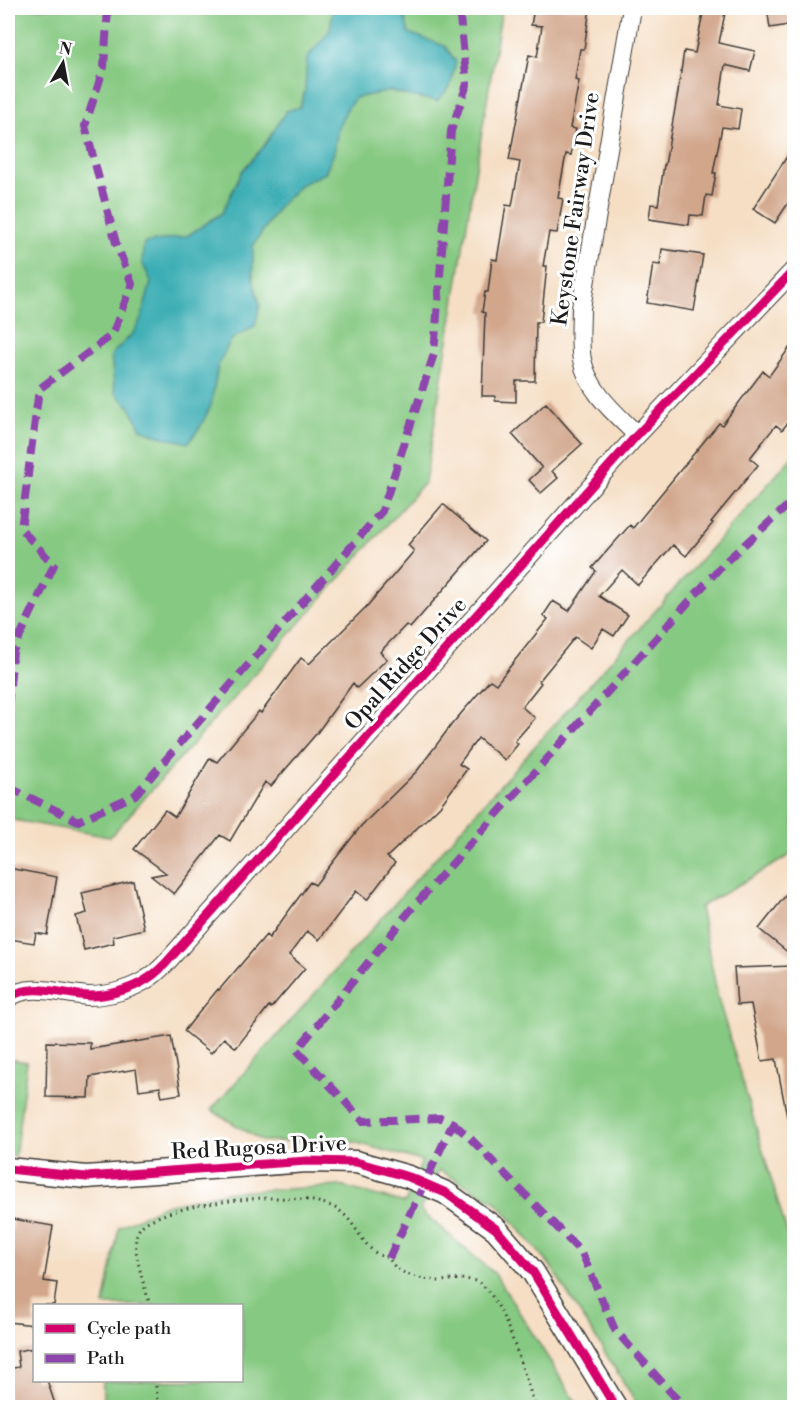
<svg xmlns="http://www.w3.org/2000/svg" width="802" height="1415" font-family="'Libre Bodoni',serif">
<rect width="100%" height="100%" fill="#fff"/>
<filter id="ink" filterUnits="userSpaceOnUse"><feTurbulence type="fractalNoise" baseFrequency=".0167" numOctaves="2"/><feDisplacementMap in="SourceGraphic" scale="12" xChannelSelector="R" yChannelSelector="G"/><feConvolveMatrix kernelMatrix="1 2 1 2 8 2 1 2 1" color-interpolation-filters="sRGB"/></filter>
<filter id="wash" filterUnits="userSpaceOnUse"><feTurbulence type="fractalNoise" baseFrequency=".008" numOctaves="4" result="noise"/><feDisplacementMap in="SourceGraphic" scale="24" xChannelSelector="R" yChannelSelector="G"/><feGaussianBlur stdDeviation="1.35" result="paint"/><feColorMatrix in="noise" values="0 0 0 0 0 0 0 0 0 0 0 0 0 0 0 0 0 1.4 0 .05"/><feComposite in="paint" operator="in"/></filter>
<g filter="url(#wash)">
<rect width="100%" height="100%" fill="#f5dec4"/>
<!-- green -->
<path fill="#86c982" stroke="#51724f" stroke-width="1.5" d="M8 8H502L425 482 110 837 8 819Z
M794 455V652L792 656 794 666V853L700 907 718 998 792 1250 794 1252V1407H639L550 1265 496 1202 439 1170 420 1210 495 1274 579 1407H103V1381L242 1380V1306L104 1305 119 1227 165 1205 226 1192 340 1186 405 1203 422 1161 354 1142 262 1141 211 1110Z
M8 1059 27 1062 15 1157 8 1155Z"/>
<!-- water -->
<path fill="#3badb4" stroke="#2c6468" stroke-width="1.5" d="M333 8H408L404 14 409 33 445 46 456 62 450 87 437 101 409 96 391 91 355 98 347 109 338 128 334 153 325 173 302 184 280 205 253 246V279L260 305 255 326 231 340 218 365 211 406 199 429 188 443 159 436 141 429 129 406 115 393 111 355 133 333 141 319 151 282 142 262 144 243 187 236 222 213 242 171 264 146 286 111 300 107 305 90 307 58 330 30Z"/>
<g id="blocks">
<!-- building -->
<path fill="#d1a68b" d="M534 8H590L584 49H580L575 80 579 81 570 128 576 129 571 155 566 154 558 198 563 199 557 233 549 232 543 266H547L541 322H536L535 381H516V402L495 401V396H482L485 313 482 312 485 292H488L492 259 497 260 506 205 512 206 520 162 509 160 529 55 537 57 542 26 531 25Z
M704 8H726L719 43 755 51 750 71 725 65 719 105 741 109 738 129 722 127 713 173H716L712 196 706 195 703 216 690 215 689 225 649 219 651 204 658 205 664 165H665L678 92 684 51 695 53Z
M767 8H795V24L770 28Z
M795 144V193L775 223 753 209Z
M662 249 703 255 694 311 647 303 653 264 660 265Z
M795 340V414L782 430 776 425 750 458 758 465 711 522 713 523 686 556 673 545 638 585 622 570 599 596 628 615 614 636 603 629 591 648 575 637 539 681 541 683 522 707 535 718 515 741 518 744 505 760 478 738 459 764 467 769 440 806 387 857 395 863 367 900 356 891 319 940 307 931 289 955 305 968 271 1008 269 1006 236 1048 224 1038 211 1053 184 1031 218 989 219 990 266 935 269 938 310 882 315 885 361 826 417 771 452 724 490 680 496 684 548 619 543 616 553 601 569 611 596 571 592 568 630 525 633 528 719 423 722 425 763 371 769 376Z
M546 403 582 444 552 471 558 478 541 493 529 480 542 468 512 434Z
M443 504 486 541 410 628 406 625 380 652 387 659 357 688 353 683 317 733 271 786 265 782 230 841 220 835 174 894 151 876 166 873 134 849 165 810 175 817 210 758 217 762 259 711 261 713 301 658 309 664 368 605 414 551 408 545Z
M8 868 57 877 47 935 36 933 34 943 9 939 12 922 8 921Z
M133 881 144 929 113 936 114 943 84 950 76 916 87 913 82 893Z
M786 895 795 902V958L759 929Z
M793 966 795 1014V1116L787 1117 776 1059 762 1061 751 1004 737 1005 734 968Z
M171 1036 181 1094 162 1097 160 1087 139 1090 136 1069 90 1077 89 1098 46 1097 47 1042 90 1043V1049Z
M13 1219 53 1226 44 1281 57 1283 54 1305H34V1325L8 1322 12 1298H8V1255Z
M34 1348V1380H47L56 1407H8V1369L19 1367 17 1351Z"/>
</g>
</g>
<g filter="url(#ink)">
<use href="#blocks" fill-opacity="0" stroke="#3d3935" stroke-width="1.5"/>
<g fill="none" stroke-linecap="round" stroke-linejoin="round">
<!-- minor casing -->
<g stroke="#3d3935" stroke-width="20">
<path id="minor" d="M632 8 581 308C581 325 579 344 582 360 589 392 615 413 637 435
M8 998C31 981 63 995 90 996 108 996 132 989 147 979 154 975 160 969 165 964L637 435 794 270"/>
</g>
<!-- tertiary casing -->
<g stroke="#3d3935" stroke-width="25">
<path id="tertiary" d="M8 1169 86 1177 307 1161 356 1162 409 1177 446 1193 496 1229 533 1272 616 1408"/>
</g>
<!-- path -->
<path stroke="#3d3935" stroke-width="3" stroke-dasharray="1.5 4.5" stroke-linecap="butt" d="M150 1306C146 1290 131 1248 137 1234 139 1228 143 1224 149 1221 174 1207 236 1199 265 1198 287 1198 314 1198 333 1207 358 1218 361 1254 389 1258 394 1268 399 1271 410 1275 419 1278 427 1280 437 1281 452 1281 469 1275 482 1285 506 1304 524 1377 536 1408
M155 1380 159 1408"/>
<!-- minor -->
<use href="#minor" stroke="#fff" stroke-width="18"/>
<!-- tertiary -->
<use href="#tertiary" stroke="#fff" stroke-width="22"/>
<!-- quiet -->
<path stroke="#8e44ad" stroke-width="8" stroke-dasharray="15 8" stroke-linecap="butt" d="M8 708 13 651 54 565 21 529 39 389 112 335 132 284 116 243 85 126 104 67 108 8
M8 787 78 821 135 795 382 511 434 354 451 131 467 84 459 8
M453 1123 470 1138 582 1253 615 1330 685 1408
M389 1258 453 1123 441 1118 363 1121 297 1050 413 907 724 563 794 500"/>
<!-- cycleway casing -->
<g stroke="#fff" stroke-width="13">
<path id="cycleway" d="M8 998C31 981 63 995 90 996 108 996 132 989 147 979 154 975 160 969 165 964L637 435 794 270
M8 1169 86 1177 307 1161 356 1162 409 1177 446 1193 496 1229 533 1272 616 1408"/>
</g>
<!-- cycleway -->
<use href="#cycleway" stroke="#d6006c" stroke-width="9"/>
</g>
</g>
<g text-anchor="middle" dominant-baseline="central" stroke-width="6" stroke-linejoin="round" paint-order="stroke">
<!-- street labels -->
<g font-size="22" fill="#1c1c1c" stroke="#fff">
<text transform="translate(576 209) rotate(-82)">Keystone Fairway Drive</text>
<text transform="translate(406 664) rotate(-48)">Opal Ridge Drive</text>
<text transform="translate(259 1148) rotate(-3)">Red Rugosa Drive</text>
</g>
</g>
<!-- margin -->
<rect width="802" height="1415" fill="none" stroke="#fff" stroke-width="30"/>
<!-- legend -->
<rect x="33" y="1304" width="210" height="78" fill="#ffffff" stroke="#a4a4a4" stroke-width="1.5"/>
<rect x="45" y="1324" width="30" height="9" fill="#d6006c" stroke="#a4a4a4" stroke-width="1.5"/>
<text x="87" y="1334" font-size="18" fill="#1c1c1c">Cycle path</text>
<rect x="45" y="1354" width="30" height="9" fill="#8e44ad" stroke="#a4a4a4" stroke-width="1.5"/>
<text x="87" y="1364" font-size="18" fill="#1c1c1c">Path</text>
<!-- north arrow -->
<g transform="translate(63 63) rotate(10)" stroke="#ffffff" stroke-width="4.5" paint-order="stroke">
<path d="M0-4.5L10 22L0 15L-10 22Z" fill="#1c1c1c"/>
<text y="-9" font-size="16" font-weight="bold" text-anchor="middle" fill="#1c1c1c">N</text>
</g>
</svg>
